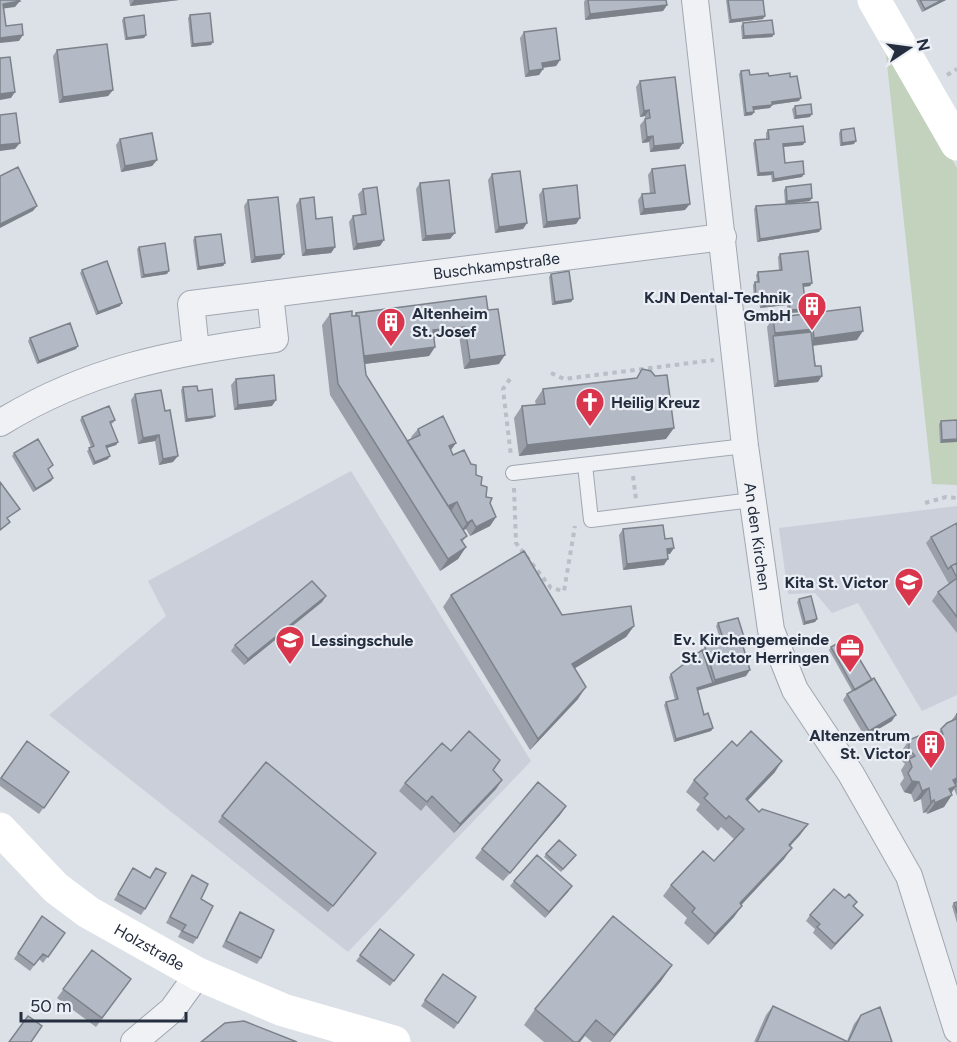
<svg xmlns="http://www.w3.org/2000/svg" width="957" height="1042" font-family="Figtree,sans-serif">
<rect width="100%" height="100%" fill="#dce0e7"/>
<!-- built -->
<path fill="#cacfda" d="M351 471 531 761 348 952 49 715 166 616 148 581Z
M957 506V695L922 711 858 603 832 613 815 593 788 594 779 528Z"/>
<!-- green -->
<path fill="#c2d2bc" d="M885 45 957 168V485L932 484Z"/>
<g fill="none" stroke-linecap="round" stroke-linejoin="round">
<!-- lane casing -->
<g stroke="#a1a7b1" stroke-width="16">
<path id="lane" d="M585 465 591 520 752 500
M513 473 745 446"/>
</g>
<!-- street casing -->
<g stroke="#a1a7b1" stroke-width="28">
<g id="street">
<path id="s1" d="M695 0 745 446 771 630 795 690 851 774 909 876 957 1030"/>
<path id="s2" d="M196 350 191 304 723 237"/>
<path d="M0 423C87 369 175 352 275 339L270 294"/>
<path d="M134 1042 172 1010 198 974"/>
</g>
</g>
<!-- path -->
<path stroke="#babec6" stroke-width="4" stroke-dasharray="4.5 4.5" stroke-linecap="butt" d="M947 75 957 69
M551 373 564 379 714 360
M510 379 503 389 511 456
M633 476 636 499
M514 488 516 543 551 588 564 591 575 526
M925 503 946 497 957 498"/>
<!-- lane -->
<use href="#lane" stroke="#eff1f5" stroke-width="14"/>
<!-- street -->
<use href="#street" stroke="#eff1f5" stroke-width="26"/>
<!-- secondary -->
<g stroke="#fff" stroke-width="33">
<path d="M874 0 957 144"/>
<path id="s3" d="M0 829 56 888 88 912 198 974 283 1010 394 1042"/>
</g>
</g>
<!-- wall -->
<path fill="#9a9fa9" d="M129 0H179L130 6Z
M585 0H666L667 5 663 11 585 20 584 2Z
M726 0H763V19L729 23Z
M916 0H946L922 12Z
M190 15 211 45 191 47 188 18Z
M124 18 146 35 144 38 125 40 122 20Z
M743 23 774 34 772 37 742 39 741 26Z
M524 32 560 60 556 66 543 68V69L539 75 525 77 520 38Z
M57 50 113 90 108 96 59 103 53 56Z
M741 71 750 75 790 77 799 101 772 105 770 108 754 110V112L752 115 744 116 739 74Z
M640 81 683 143 679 149 650 152 649 142 642 143 640 125 645 119V116L640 117 636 87Z
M795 106 810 117 794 119 792 109Z
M768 130 803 145 784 147 785 163 802 177 772 182 771 175 757 176 753 143 755 140 766 139V133Z
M841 130 854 144 840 146 839 133Z
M120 139 157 160 152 166 121 172 116 145Z
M652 169 685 210 640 215 638 200 642 194 650 193 648 175Z
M492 174 527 223 523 229 495 233 488 180Z
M420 183 450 239 422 241 416 189Z
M786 187 810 201 785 204 784 190Z
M363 189 380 246 353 250 349 222 353 216 361 215 358 194Z
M543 189 580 218 576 224 543 228 539 195Z
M300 199 335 247 331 253 302 256 296 205Z
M248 200 284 254 280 259 251 263 244 206Z
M756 206 821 229 819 232 757 242 754 209Z
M195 237 225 263 223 266 197 270 193 240Z
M139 247 167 274 141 278 137 249Z
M780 254 812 283 810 286 804 287V312L788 313 787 305 760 308 759 299 754 300 753 285 755 282H757L756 275 758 272 779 270 778 257Z
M82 270 120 306 96 315 80 273Z
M551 274 573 299 571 302 552 305 549 277Z
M488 310 499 364 464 369 459 335 434 338 435 347 429 356 364 364 366 375 407 441 412 438 411 437 418 429 456 443 451 450 453 455 476 475 496 517 490 526 470 536 466 529 463 530 467 536 462 542 466 547 458 559 440 571 330 395 322 325 330 314 352 316H354L356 313Z
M773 318 857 340 813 346 818 382 774 387 767 327Z
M30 338 76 349 37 364 28 341Z
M642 369 666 439 519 456 514 418 522 406 536 405 535 401 543 389 636 378Z
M236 379 272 406 234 410 231 385Z
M183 387 198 391 213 418 185 422 181 390Z
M161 390 173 462 159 465 155 441 138 444 131 400 135 394Z
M82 417 115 420 113 423 111 424 118 442 116 445 107 448 108 459 93 465 87 451 91 447 80 420Z
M957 420 940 443 939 424 941 421Z
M14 453 53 465 48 470 53 478 51 481 33 492 12 456Z
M957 523V633L932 601 938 592 949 584 926 543 931 537Z
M623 529 665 539 670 554H668L664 565 623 570 619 535Z
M451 595 562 615 634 626 626 637 575 668 578 699 530 750 443 607Z
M326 596 322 602 244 665 231 651 235 645Z
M799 599 817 619 815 622 803 625 797 602Z
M718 623 742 640 746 676 697 691 704 715 713 728 711 731 674 742 664 705 666 702 675 700 669 677 671 674 702 650 705 647 721 642 716 626Z
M831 647 892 721 865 737 843 700 847 694 852 691 829 650Z
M957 713V796L954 789 944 807 927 814 926 812 923 813 921 799 914 802 911 794 904 792 900 784 904 778 901 770 905 764 901 760V752L909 740H929L936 737 941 729 951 721Z
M27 741 69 772 39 814 0 786V779Z
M737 746 775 772 747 801 759 812 808 824 800 835 790 846 784 859 741 905 734 917 708 945 684 923 687 918 663 896 671 885 714 861 734 839 721 827 718 831 696 810 700 804 686 792 694 780Z
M451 751 493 770 502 780 496 789 454 833 426 805 421 811 399 791 405 783Z
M566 806 560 815 503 881 475 858 482 849Z
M222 816 372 859 328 912 218 822Z
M546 854 574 858 561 872 544 857Z
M133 868 150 878 156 868 145 909 141 915 114 900Z
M192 875 197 938 193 944 178 937 181 931 166 923 188 881Z
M514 881 572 886 545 918 510 886Z
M845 898 857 902 854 906 863 915 858 921 831 950 813 933 815 929 806 921 810 915Z
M957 902V923L952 906 954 903Z
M240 912 261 958 257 964 222 947 236 918Z
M42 916 65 933 43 963 39 959 30 971 14 959Z
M380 929 414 955 390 986 356 961Z
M92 950 131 979 96 1027 57 998Z
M672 965 661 981 610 1042H592L585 1036 580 1042H544L524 1025 535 1009Z
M443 974 476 997 454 1029 421 1006Z
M773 1006 847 1041 854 1024 861 1015 892 1042H754L766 1015Z"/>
<!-- shaded-wall -->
<path fill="#7d828a" d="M134 0H179L130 6Z
M942 0H946L922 12 925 9Z
M20 1 15 7 0 9 3 4Z
M667 5 663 11 585 20 590 14Z
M765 16 763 19 729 23 731 20Z
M774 34 772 37 742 39 744 36Z
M23 35 19 41 0 43V38Z
M146 35 144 38 125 40 127 38Z
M213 42 211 45 191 47 193 44Z
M560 60 556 66 538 68 542 63Z
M543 69 539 75 525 77 529 71Z
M113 90 108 96 59 103 63 97Z
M15 92 11 98 0 100V94Z
M801 98 799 101 770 105 772 102Z
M772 105 770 108 751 110 753 107Z
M649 110 645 116 640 117 644 111Z
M754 112 752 115 744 116 746 113Z
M812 114 810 117 794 119 796 116Z
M653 136 649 142 642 143 647 137Z
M856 141 854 144 840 146 842 143Z
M805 142 803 145 781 147 783 144Z
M20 143 15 149 0 151V145Z
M683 143 679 149 650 152 654 146Z
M157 160 152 166 121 172 125 166Z
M773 172 771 175 757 176 759 173Z
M804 174 802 177 772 182 774 179Z
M812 198 810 201 785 204 787 201Z
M690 204 685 210 640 215 644 209Z
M37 206 33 211 0 228V224Z
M580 218 576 224 543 228 547 222Z
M527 223 523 229 495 233 499 227Z
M821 229 819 232 757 242 760 239Z
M455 233 450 239 422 241 426 236Z
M384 240 380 246 353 250 357 244Z
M335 247 331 253 302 256 306 250Z
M284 254 280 259 251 263 255 257Z
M225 263 223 266 197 270 199 267Z
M169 271 167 274 141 278 144 275Z
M812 283 810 286 801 287 803 284Z
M573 299 571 302 552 305 555 302Z
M789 302 787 305 760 308 762 305Z
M122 303 120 306 96 315 98 312Z
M806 309 804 312 788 313 790 310Z
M465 327 459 335 427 338 433 330Z
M813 329 807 338 773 337 775 333Z
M863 331 857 340 808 346 814 338Z
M78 346 76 349 37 364 39 361Z
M435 347 429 356 356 365 362 356Z
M505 355 499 364 464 369 470 360Z
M822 376 818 382 774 387 778 381Z
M276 400 272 406 234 410 238 405Z
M215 416 213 418 185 422 187 419Z
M674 428 666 439 519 456 527 445Z
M159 435 155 441 138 444 143 438Z
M957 439V442L940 443 942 440Z
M118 442 116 445 104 449 106 446Z
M456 443 450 451 449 446Z
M110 456 108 459 93 465 95 462Z
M178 456 173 462 159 465 163 459Z
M53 478 51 481 33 492 36 489Z
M457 502 451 511 445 507Z
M496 517 490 526 470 536 476 527Z
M472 520 466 529 461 531 467 523Z
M466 547 458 559 440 571 448 559Z
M674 548 670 554H663L667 549Z
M668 559 664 565 623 570 627 564Z
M326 596 322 602 244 665 248 659Z
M817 619 815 622 803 625 805 622Z
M634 626 626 637 564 675 572 664Z
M750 670 746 676 695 691 697 688 713 683 715 680Z
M586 687 578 699 530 750 538 739Z
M896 715 892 721 865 737 869 731Z
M713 728 711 731 674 742 676 739Z
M782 761 775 772 738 811 746 799Z
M957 778V782L954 787 956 786 948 797 941 800 953 780Z
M502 780 496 789 454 833 460 824Z
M912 781 919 782 911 794 904 792Z
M929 788 921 799 914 802 922 791Z
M952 795 944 807 927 814 935 803Z
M934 800 926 812 923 813 931 802Z
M566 806 560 815 503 881 510 873Z
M808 824 800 835 781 856 789 845Z
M792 848 784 859 732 915 740 903Z
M572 886 568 892 545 918 549 912Z
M742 906 734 917 708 945 715 934Z
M863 915 858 921 831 950 835 944Z
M672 965 661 981 610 1042H609Z
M596 1020 580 1042H578Z"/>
<!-- building -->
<path fill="#b3b9c5" stroke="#7d828a" stroke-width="1.5" d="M0 0H19L20 1 3 4 6 26 22 24 23 35 0 38Z
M588 0H666L667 5 590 14Z
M728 0H763L765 16 731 20Z
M920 0H942L925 9Z
M210 13 213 42 193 44 190 15Z
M144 15 146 35 127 38 124 18Z
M772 20 774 34 744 36 743 23Z
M556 28 560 60 542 63 543 69 529 71 524 32Z
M107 44 113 90 63 97 57 50Z
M10 57 15 92 0 94V58Z
M749 70 750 75 768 73 769 76 790 73V77L797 76 801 98 772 102V105L753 107 754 112 746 113 741 71Z
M675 77 683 143 654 146 653 136 647 137 645 119 650 118 649 110 644 111 640 81Z
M811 104 812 114 796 116 795 106Z
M16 113 20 143 0 145V115Z
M803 126 805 142 783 144 785 163 803 161 804 174 774 179 773 172 759 173 755 140 769 139 768 130Z
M854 128 856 141 842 143 841 130Z
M152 133 157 160 125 166 120 139Z
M685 165 690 204 644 209 642 194 655 193 652 169Z
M18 167 37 206 0 224V176Z
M520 171 527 223 499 227 492 174Z
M449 180 455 233 426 236 420 183Z
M811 184 812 198 787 201 786 187Z
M577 185 580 218 547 222 543 189Z
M377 187 384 240 357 244 353 216 366 214 363 189Z
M278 197 284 254 255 257 248 200Z
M314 197 316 219 332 217 335 247 306 250 300 199Z
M818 202 821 229 760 239 756 206Z
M221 234 225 263 199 267 195 237Z
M165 243 169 271 144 275 139 247Z
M808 251 812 283 803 284 806 309 790 310 789 302 762 305 761 296 756 297 755 282H759L758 272 782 270 780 254Z
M107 261 122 303 98 312 82 270Z
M569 271 573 299 555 302 551 274Z
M486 296 488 310 498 309 505 355 470 360 465 327 433 330 435 347 364 356 359 316H357L356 313Z
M860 307 863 331 814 338 813 329 775 333 773 318Z
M352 311V316H359L366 375 467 536 461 540 466 547 448 559 338 384 330 314Z
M70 323 78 346 39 361 30 338Z
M811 332 815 366H821L822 376 778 381 773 336Z
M642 369 651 371 655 376 667 375 674 428 527 445 522 406 545 404 543 389 637 378Z
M274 375 276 400 238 405 236 379Z
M197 386 198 391 212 389 215 416 187 419 183 387Z
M161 390 165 411 170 410 178 456 163 459 159 435 143 438 135 394Z
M109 406 115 420 110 422 118 442 106 446 110 456 95 462 89 448 94 446 82 417Z
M443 416 456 443 449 446 453 455 464 450 471 464 476 465V475L482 477 481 485 487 487 486 497 492 498 490 503 496 517 476 527 472 520 467 523 457 502 448 506 407 441 420 435 418 429Z
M957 420V439L942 440 941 421Z
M38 439 53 465 48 469 53 478 36 489 14 453Z
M0 482 20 509 7 518 10 522 0 530Z
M957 523V563L951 566 948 569 931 537Z
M663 525 665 539 672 538 674 548 667 549 668 559 627 564 623 529Z
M524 551 562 615 631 606 634 626 572 664 586 687 538 739 451 595Z
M957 563V617L938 592 957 578 951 566Z
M312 581 326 596 248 659 235 645Z
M811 596 817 619 805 622 799 599Z
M738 618 744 637 741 638 740 636 724 641 718 623Z
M740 636 750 670 715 680 705 647Z
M847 638 872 680 855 690 831 647Z
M702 650 713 683 697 688 704 715 708 713 713 728 676 739 666 702 678 699 671 674Z
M874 678 896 715 869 731 847 694Z
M957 713V778L953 780 956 786 949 789 952 795 935 803 934 800 931 802 929 788 922 791 919 782 912 781 908 773 912 767 909 759 915 756 909 749V740L926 733 929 740 943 734 941 729 947 723 956 719Z
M469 731 500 760 493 770 502 780 460 824 432 796 427 802 405 783 442 743 451 751Z
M751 731 782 761 746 799 759 812 762 809 808 824 789 845 792 848 740 903 742 906 715 934 692 912 695 908 671 885 703 851 714 861 744 829 729 816 726 819 704 798 708 794 694 780 732 741 737 746Z
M27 741 69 772 44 808 1 778Z
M266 762 376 853 333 906 222 816Z
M538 782 566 806 510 873 482 849Z
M559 840 576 855 563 869 546 854Z
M537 855 572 886 549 912 514 881Z
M133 868 150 878 156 868 166 873 145 909 118 894Z
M192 875 208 884 201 899 213 906 197 938 182 931 186 925 170 917Z
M834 889 845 898 849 894 857 902 853 906 863 915 835 944 817 927 820 924 810 915Z
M957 902V913L954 903Z
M240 912 274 930 261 958 226 941Z
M42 916 65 933 48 957 43 954 34 965 18 953Z
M613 916 672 965 614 1035 596 1020 578 1042H574L535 1009Z
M380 929 414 955 394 981 360 955Z
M92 950 131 979 102 1018 63 989Z
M443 974 476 997 458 1023 425 1000Z
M773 1006 848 1042 861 1015 880 1007 892 1042H757Z
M28 1016 42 1026 31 1042H9Z
M244 1021 297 1042H201L225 1023Z"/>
<!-- icons -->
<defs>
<g id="building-pin" transform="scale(1.5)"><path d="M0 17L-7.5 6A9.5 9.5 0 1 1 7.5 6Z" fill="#d9354d" stroke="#ebeff5"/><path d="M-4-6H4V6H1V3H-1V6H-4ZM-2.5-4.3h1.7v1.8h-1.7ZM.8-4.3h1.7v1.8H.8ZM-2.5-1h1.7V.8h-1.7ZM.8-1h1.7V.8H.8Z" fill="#fff"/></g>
<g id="church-pin" transform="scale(1.5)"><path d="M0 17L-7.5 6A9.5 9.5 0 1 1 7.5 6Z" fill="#d9354d" stroke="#ebeff5"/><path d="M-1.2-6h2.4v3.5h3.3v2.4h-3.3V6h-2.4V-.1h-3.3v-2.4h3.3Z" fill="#fff"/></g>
<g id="school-pin" transform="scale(1.5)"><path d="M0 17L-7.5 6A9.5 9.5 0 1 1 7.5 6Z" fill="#d9354d" stroke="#ebeff5"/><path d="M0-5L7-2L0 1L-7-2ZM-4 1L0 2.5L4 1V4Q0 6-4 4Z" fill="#fff"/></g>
<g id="office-pin" transform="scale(1.5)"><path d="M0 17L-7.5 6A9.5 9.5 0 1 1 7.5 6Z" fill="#d9354d" stroke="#ebeff5"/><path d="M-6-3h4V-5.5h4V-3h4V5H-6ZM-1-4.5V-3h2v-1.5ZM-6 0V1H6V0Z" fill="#fff"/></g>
</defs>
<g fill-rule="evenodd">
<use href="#building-pin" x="812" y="306"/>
<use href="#building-pin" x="391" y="322"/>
<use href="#church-pin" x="590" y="402"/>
<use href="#school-pin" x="909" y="582"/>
<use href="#school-pin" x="290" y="640"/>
<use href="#office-pin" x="850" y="648"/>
<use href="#building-pin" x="931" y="744"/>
</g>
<g text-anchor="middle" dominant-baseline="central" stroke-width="4.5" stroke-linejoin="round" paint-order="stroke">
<!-- street labels -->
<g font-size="16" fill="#242e3f" stroke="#ebeff5">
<text stroke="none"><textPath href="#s2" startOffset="354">Buschkampstraße</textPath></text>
<text stroke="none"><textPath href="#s1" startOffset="540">An den Kirchen</textPath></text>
<text stroke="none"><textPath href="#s3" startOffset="192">Holzstraße</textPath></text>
</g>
<!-- poi labels -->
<g font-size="16" font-weight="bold" fill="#242e3f" stroke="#ebeff5" text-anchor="end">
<text x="791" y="297">KJN Dental-Technik<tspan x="791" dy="18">GmbH</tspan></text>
<text x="412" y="313" text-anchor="start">Altenheim<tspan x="412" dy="18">St. Josef</tspan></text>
<text x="611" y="402" text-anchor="start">Heilig Kreuz</text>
<text x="888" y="582">Kita St. Victor</text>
<text x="829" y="639">Ev. Kirchengemeinde<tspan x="829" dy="18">St. Victor Herringen</tspan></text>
<text x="311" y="640" text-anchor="start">Lessingschule</text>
<text x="910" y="735">Altenzentrum<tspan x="910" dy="18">St. Victor</tspan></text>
</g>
</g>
<!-- north arrow -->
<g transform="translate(909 48) rotate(77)" stroke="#ebeff5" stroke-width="4.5" paint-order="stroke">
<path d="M0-4.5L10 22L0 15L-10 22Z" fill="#242e3f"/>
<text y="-9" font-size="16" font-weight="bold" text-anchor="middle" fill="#242e3f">N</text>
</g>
<!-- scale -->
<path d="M21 1012v9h165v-9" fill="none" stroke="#242e3f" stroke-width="3"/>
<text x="30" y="1012" font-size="18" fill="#242e3f" stroke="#ebeff5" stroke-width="4.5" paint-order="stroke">50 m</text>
</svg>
